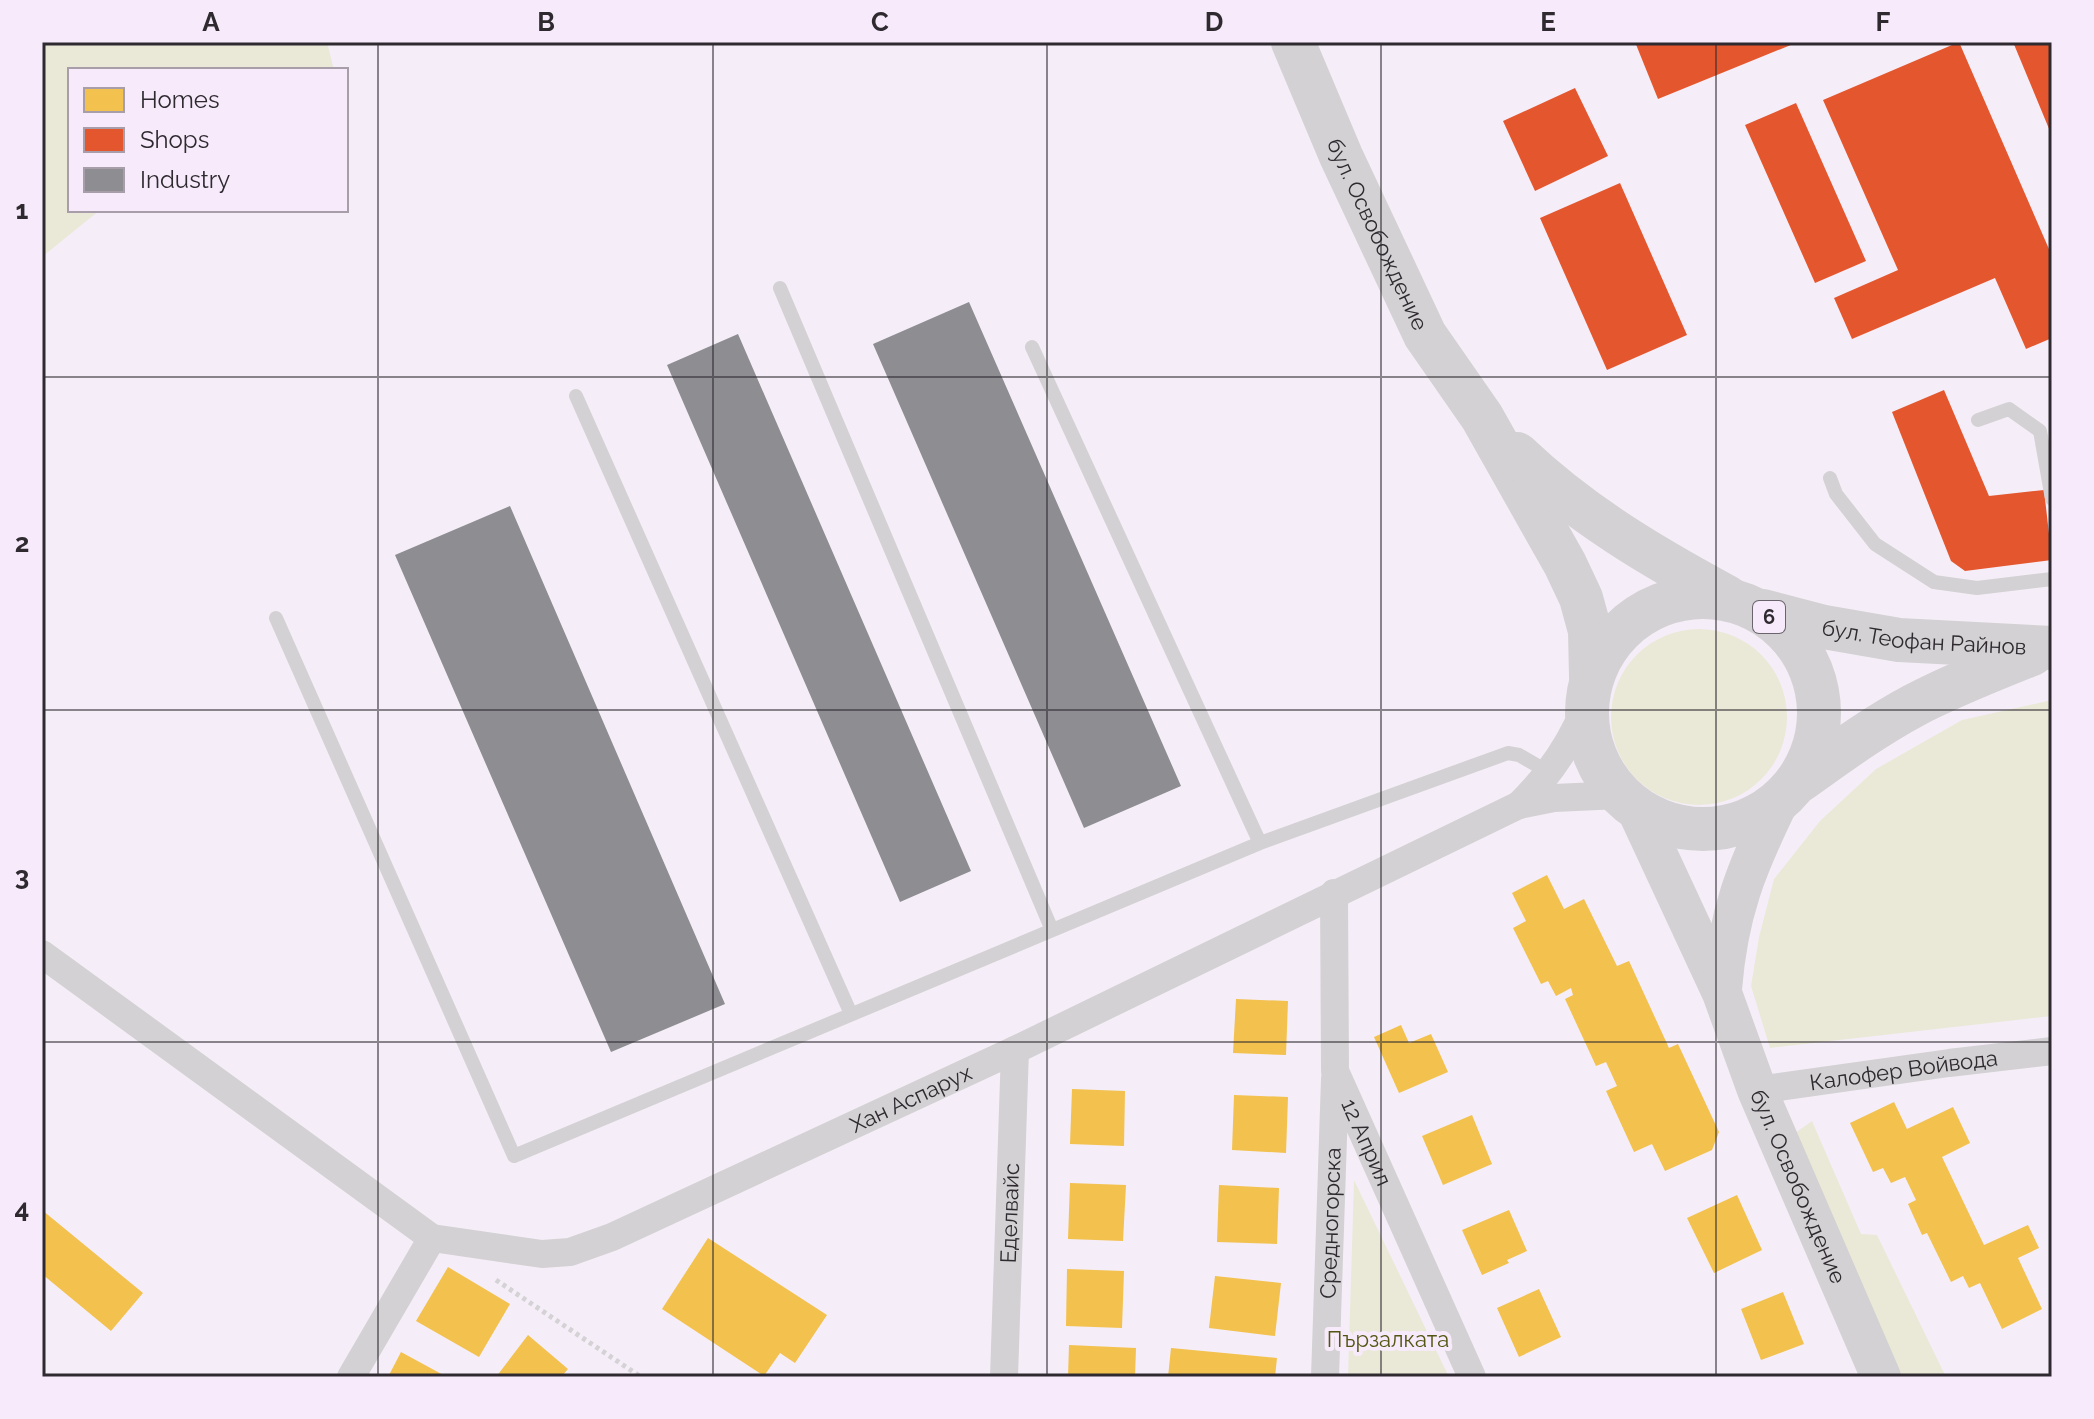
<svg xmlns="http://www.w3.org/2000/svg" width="2094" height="1419" font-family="Raleway,sans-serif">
<rect width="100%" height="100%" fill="#f5eef8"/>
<!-- green -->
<path fill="#eae9d8" d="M42 42H327L334 70H70V210H100L42 257Z
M1611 717a88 88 0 1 1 176 0a88 88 0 1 1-176 0Z
M2052 700V1016L1770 1048 1751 986 1759 937 1774 879 1820 821 1876 769 1962 720Z
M1812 1121 1861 1234 1877 1235 1946 1377H1894L1785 1140Z
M1354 1180 1449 1377H1348Z"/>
<!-- homes -->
<path fill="#f2c14e" d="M1547 875 1564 909 1584 899 1617 966 1629 961 1669 1048 1678 1044 1719 1132 1712 1150 1665 1171 1652 1144 1634 1152 1606 1091 1617 1086 1606 1062 1596 1066 1565 999 1573 995 1571 988 1556 996 1548 981 1541 984 1513 928 1526 921 1512 893Z
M1236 999 1288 1001 1286 1055 1233 1053Z
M1401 1025 1409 1043 1431 1034 1448 1072 1399 1093 1374 1037Z
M1072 1089 1125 1091 1124 1146 1070 1144Z
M1234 1095 1288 1097 1286 1153 1232 1150Z
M1894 1102 1907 1129 1953 1107 1970 1143 1942 1157 1984 1245 2028 1225 2039 1248 2018 1258 2042 1309 2002 1329 1980 1283 1969 1288 1963 1276 1951 1282 1927 1233 1922 1235 1908 1204 1916 1200 1905 1177 1891 1183 1883 1168 1873 1172 1850 1123Z
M1472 1115 1492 1164 1443 1185 1422 1136Z
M1070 1183 1126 1185 1123 1241 1068 1239Z
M1219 1185 1279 1188 1277 1244 1217 1242Z
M1737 1195 1762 1250 1714 1273 1687 1218Z
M42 1210 143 1293 111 1331 42 1274Z
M1509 1210 1527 1251 1507 1260 1509 1263 1482 1275 1462 1230Z
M708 1238 827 1315 795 1363 780 1353 764 1376 662 1309Z
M448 1267 510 1304 479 1357 416 1321Z
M1067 1269 1124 1271 1122 1328 1066 1326Z
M1215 1276 1281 1283 1275 1336 1209 1328Z
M1539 1289 1561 1337 1519 1357 1497 1308Z
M1783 1292 1804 1344 1761 1360 1741 1309Z
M528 1335 568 1369 561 1377H496Z
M1069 1345 1136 1348 1135 1377H1068Z
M1171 1348 1277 1358 1275 1377H1168Z
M401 1352 447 1377H388Z"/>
<!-- shops -->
<path fill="#e4572e" d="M1635 42H1798L1658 99Z
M1959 42 2052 256V338L2026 349 1995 278 1852 339 1834 298 1898 270 1823 100Z
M2013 42H2052V136Z
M1575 88 1608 156 1535 191 1503 121Z
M1796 103 1866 261 1815 283 1745 125Z
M1620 183 1687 335 1607 370 1540 218Z
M1944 390 1989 496 2044 490 2052 560 1965 571 1951 561 1892 412Z"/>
<!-- industry -->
<path fill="#8d8d92" d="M969 302 1181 786 1084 828 873 344Z
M738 334 971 871 900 902 667 365Z
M510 506 725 1004 611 1052 395 555Z"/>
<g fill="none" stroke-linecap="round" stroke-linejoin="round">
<!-- path -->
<path stroke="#d4d2d5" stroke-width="5" stroke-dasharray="4 4" stroke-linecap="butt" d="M496 1280 641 1377"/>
<!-- service -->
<path stroke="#d3d1d3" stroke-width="14" d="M780 288 1052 930
M1032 347 1260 843
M576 396 851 1014
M1978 420 2009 409 2040 431 2052 499
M1830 478 1836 494 1875 544 1934 582 1977 588 2052 579
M276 618 514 1156 1260 843 1508 753 1519 755 1550 773"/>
<!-- minor -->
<g stroke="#d3d1d3" stroke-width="28">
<path d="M1519 805C1549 776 1570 745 1586 706"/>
<path id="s1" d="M1334 893 1335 1071 1472 1377"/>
<path d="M42 954 432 1238"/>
<path id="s2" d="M1757 1090 1949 1063 2052 1051"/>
<path id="s3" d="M351 1377 432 1238 542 1254 570 1252 612 1237 1015 1050 1519 805 1554 798 1621 795"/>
<path id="s4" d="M1004 1377 1015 1050"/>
<path id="s5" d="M1325 1377 1335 1079"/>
</g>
<!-- secondary -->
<g stroke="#d3d1d3" stroke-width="40">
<path id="s6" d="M1636 808 1722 993 1757 1090 1881 1377"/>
<path d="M1722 989C1728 913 1746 869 1779 801"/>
</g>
<!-- primary -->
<g stroke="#d3d1d3" stroke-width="44">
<path id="s7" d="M1293 42 1341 156 1425 335 1482 417 1565 564 1581 598 1590 631 1591 678"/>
<path d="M1517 454C1580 514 1651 556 1727 597"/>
<circle cx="1703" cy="713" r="116"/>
<path id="s8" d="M1763 611 1824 627 1899 640 2052 648"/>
<path d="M1799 781C1836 755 1872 728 1913 706 1951 686 1992 670 2032 654"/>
</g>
</g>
<!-- grid -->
<path fill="none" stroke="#2e2a30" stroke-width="2" stroke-opacity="0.55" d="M378 42V1377M713 42V1377M1047 42V1377M1381 42V1377M1716 42V1377M42 377H2052M42 710H2052M42 1042H2052"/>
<g text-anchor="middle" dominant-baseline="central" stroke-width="8" stroke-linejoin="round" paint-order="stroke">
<!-- shield labels -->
<rect fill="#f7ebfb" stroke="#6a646d" stroke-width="2" x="1753" y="601" width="32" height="32" rx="6"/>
<g font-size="20" font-weight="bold" fill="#2e2a30">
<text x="1769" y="617">6</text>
</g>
<!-- street labels -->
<g font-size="22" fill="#2e2a30" stroke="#f7ebfb">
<text stroke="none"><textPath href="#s7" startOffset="210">бул. Освобождение</textPath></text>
<text stroke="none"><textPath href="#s8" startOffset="164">бул. Теофан Райнов</textPath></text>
<text stroke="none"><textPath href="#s2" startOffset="148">Калофер Войвода</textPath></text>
<text stroke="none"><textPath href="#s3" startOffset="674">Хан Аспарух</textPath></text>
<text stroke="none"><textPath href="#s1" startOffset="256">12 Април</textPath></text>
<text stroke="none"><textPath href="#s6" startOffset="412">бул. Освобождение</textPath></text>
<text stroke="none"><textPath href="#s4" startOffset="164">Еделвайс</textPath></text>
<text stroke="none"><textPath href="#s5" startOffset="154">Средногорска</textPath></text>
</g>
<!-- park labels -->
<g font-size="22" fill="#535613" stroke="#f7ebfb">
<text x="1388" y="1339">Пързалката</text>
</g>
</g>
<!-- border -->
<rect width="2094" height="1419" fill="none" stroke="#f7ebfb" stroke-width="88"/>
<!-- legend -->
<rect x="68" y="68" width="280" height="144" fill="#f7ebfb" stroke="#a79eaa" stroke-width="2"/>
<rect x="84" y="88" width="40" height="24" fill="#f2c14e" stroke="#a79eaa" stroke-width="2"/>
<text x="140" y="108" font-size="24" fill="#2e2a30">Homes</text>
<rect x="84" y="128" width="40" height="24" fill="#e4572e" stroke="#a79eaa" stroke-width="2"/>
<text x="140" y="148" font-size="24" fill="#2e2a30">Shops</text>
<rect x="84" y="168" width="40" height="24" fill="#8d8d92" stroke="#a79eaa" stroke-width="2"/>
<text x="140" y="188" font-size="24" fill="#2e2a30">Industry</text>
<rect x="44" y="44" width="2006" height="1331" fill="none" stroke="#2e2a30" stroke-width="3"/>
<g font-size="26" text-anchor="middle" font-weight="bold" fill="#2e2a30">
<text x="211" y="31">A</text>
<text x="546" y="31">B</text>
<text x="880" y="31">C</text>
<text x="1214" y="31">D</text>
<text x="1548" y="31">E</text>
<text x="1883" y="31">F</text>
<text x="22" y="219">1</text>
<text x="22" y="552">2</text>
<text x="22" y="885">3</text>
<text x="22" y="1218">4</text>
</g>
</svg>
